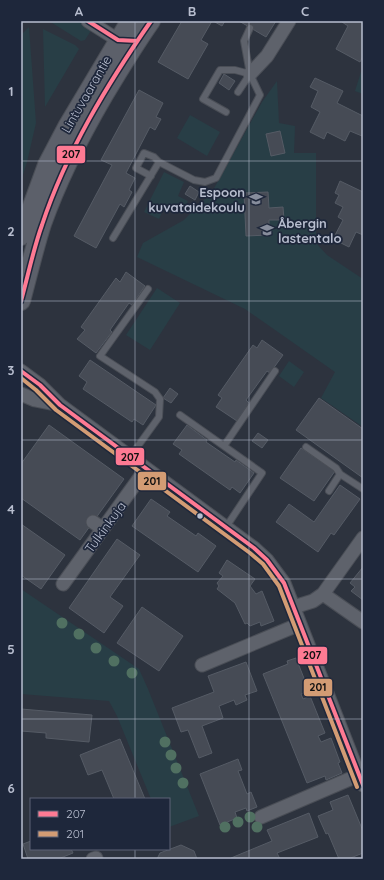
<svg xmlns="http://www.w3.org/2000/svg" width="384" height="880" font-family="Quicksand,sans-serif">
<rect width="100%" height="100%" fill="#2d333e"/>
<!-- green -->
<path fill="#283e46" d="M49 21H80L92 29 85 40 81 41Z
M29 27 36 123 27 162 21 181V35Z
M43 29 75 45 79 49 45 107Z
M361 72H363V94L355 91Z
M277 81 279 123 295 126 294 153H316V243L327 255 363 279V427L321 398 335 372 245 309 137 257 143 243 184 220 212 192 262 102Z
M190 115 220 132 207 156 177 138Z
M164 172 184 182 178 196 188 201 182 214 165 206 159 219 144 212Z
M157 288 180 303 150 350 126 335Z
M289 361 304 372 294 387 279 376Z
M21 589 139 669 148 689 199 816 169 827V799H151L117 716 109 701 21 694Z"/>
<!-- building -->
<path fill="#464b55" stroke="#555b65" d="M182 21H212L201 40 208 44 188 79 158 62Z
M213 21H225L222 26Z
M239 21H276L266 37Z
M343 21H363V56L360 62 336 49 348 26 342 22Z
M224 74 235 81 229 90 219 83Z
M315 78 343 91 337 103 363 116V134L362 136 350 131 345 141 327 132 324 139 310 132 320 112 311 107 318 91 310 87Z
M139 90 163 103 156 117 161 119 155 130 150 127 126 173 135 178 129 190 132 192 124 207 120 204 96 248 74 236 112 165 101 160Z
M280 131 285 153 271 156 266 134Z
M340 181 363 192V235L356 232 349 247 333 239 343 220 338 217 343 207 335 203 339 195 335 193Z
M190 186 199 192 195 200 185 194Z
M268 192 269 208 283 207 284 220H269V235L246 236 244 193Z
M126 272 145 286 132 305 129 303 110 330 112 332 96 353 77 339 85 330 81 327 116 278 120 282Z
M262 340 283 355 270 373 267 371 246 400 249 403 237 421 216 407 222 398 218 395 253 345 257 348Z
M90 360 156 405 143 425 134 419 132 422 83 389 87 382 79 376Z
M170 388 178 394 171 403 163 398Z
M319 398 363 429V478L296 430Z
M49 425 124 479 80 540 21 498V464Z
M187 425 207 440 206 442 235 462 236 460 254 473 240 493 232 487 230 490 179 454 182 450 173 444Z
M258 433 268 440 262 448 252 441Z
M301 448 335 471 314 501 280 478Z
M340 485 360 499 334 535 331 533 318 552 276 522 289 504 314 522Z
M151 499 170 512 167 516 196 536 198 533 216 546 198 572 132 526Z
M21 524 65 555 41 589 21 575Z
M117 539 140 555 110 597 123 606 104 633 69 608Z
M227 560 255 579 250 586 256 594 262 591 274 621 261 626 260 622 250 626 247 623 245 624 235 603 217 589 219 586 217 583 223 576 219 573Z
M363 567V600L351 591 355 587 350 583Z
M142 607 183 636 159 671 117 643Z
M296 658 309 691 301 694 303 699 310 696 325 733 318 736 321 742 331 738 340 762 338 763 342 773 326 780 325 776 307 783 263 674 288 664 287 661Z
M246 662 257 691 245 695 247 700 236 705 234 700 219 706 223 718 202 726 212 753 199 758 188 730 181 732 172 708 214 692 208 676Z
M21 709 92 715 89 742 46 738V733L21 731Z
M120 739 145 799H114L102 770 88 775 80 755Z
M238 759 242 770 238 771 247 794 251 792 257 807 247 811 246 808 235 812 237 818 220 825 200 774Z
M348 795 363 831V853L348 859H339L328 833 326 834 318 816 333 810 330 802Z
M309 813 318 837 277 853 280 859H232L231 858 272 841 267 830Z
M31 841V849H71L73 853 58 859H28L23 844Z
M181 845 194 851 197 859H157L160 853Z"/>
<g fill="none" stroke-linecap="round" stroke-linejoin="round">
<!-- lane casing -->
<g stroke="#4a4e56" stroke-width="8">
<path id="lane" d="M238 92 250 74
M226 112 203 99 220 70H235L250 74
M151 176 136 168 144 153 154 157 159 162
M113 238 159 162 194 180 205 182 216 178 260 95 250 74 244 41 250 28
M180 415 262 473 226 527
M224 446 275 371
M306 447 336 468 340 474
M130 457 159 417 160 399 155 392 100 356 148 289
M329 491 340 474 363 489"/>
</g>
<!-- street casing -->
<g stroke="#4a4e56" stroke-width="15">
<path id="street" d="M88 21 118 40H126
M250 74 267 56 289 21
M21 371 40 385 60 405 254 548 267 560 284 583 363 785
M21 394 35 400 60 405
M93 522 103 529
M63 584 146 469
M323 594 363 622
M294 607 313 601 323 594 363 538
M202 665 300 624
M261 817 359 775
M93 859 96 858"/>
</g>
<!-- secondary casing -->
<g stroke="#4a4e56" stroke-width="20">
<path id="secondary" d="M21 236 47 165 68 125 130 21
M21 301C28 275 34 249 42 224 58 179 80 136 104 95 119 70 134 45 151 21"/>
</g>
<!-- lane -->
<use href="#lane" stroke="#5e626b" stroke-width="6"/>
<!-- street -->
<use href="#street" stroke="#5e626b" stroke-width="13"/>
<!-- secondary -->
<use href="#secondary" stroke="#5c606a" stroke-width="18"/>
<!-- bus-1 casing -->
<g stroke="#1e273b" stroke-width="7">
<path id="bus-1" d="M88 21 118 40 137 41
M21 301C28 276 33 250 42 225 66 152 108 83 151 21
M21 371 40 385 60 405 254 548 267 560 284 583 363 785"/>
</g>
<!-- bus-2 casing -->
<g stroke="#1e273b" stroke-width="7">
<path id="bus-2" d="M21 378 36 390 56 410 250 553 263 564 279 586 357 787"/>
</g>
<!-- bus-1 -->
<use href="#bus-1" stroke="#fe7a93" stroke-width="4"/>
<!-- bus-2 -->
<use href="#bus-2" stroke="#d39c74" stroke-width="4"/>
</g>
<!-- trees -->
<g fill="#507061">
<circle cx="62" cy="623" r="5.5"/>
<circle cx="79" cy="634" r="5.5"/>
<circle cx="96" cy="648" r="5.5"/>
<circle cx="114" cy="661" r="5.5"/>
<circle cx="132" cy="673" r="5.5"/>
<circle cx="165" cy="742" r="5.5"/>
<circle cx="171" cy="755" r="5.5"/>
<circle cx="176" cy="768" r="5.5"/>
<circle cx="183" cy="783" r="5.5"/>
<circle cx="250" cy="817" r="5.5"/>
<circle cx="238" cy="822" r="5.5"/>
<circle cx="225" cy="827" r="5.5"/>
<circle cx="257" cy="827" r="5.5"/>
</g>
<!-- grid -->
<path fill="none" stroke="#b8becf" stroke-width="1" stroke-opacity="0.55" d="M135 21V799M249 21V859M21 161H363M21 301H363M21 440H363M21 579H363M21 719H363M135 849V859"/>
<!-- icons -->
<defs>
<g id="school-bare" transform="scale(1.08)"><path d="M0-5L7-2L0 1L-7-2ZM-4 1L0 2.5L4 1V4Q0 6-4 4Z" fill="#878d9c" stroke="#1e273b" stroke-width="2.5" paint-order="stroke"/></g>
</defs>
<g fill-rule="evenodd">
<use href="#school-bare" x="256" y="199"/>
<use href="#school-bare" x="267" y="230"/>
</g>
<!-- markers -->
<circle fill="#b8becf" stroke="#1e273b" stroke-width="1.5" cx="200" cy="516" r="3.5"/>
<g text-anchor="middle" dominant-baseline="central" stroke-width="3.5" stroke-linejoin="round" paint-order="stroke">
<!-- street labels -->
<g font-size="13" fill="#b8becf" stroke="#1e273b">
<text transform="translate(86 94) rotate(-60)">Lintuvaarantie</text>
<text transform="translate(105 527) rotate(-54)">Tulkinkuja</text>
</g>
<!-- poi labels -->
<g font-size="13" font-weight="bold" fill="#b8becf" stroke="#1e273b" text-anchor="end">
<text x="245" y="192">Espoon<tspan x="245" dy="15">kuvataidekoulu</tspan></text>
<text x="278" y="223" text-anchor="start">Åbergin<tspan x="278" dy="15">lastentalo</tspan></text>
</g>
</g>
<g stroke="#1e273b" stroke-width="1.5">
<rect x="56" y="145" width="30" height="19" rx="4" fill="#fe7a93"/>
<rect x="115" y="447" width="30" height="19" rx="4" fill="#fe7a93"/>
<rect x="137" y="471" width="30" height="20" rx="4" fill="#d39c74"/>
<rect x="297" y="646" width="31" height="19" rx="4" fill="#fe7a93"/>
<rect x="303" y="678" width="30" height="19" rx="4" fill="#d39c74"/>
</g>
<g font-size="11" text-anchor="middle" font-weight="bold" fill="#111">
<text x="71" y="158">207</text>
<text x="130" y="461">207</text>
<text x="152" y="485">201</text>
<text x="312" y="659">207</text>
<text x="318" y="691">201</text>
</g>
<!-- border -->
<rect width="384" height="880" fill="none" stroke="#1e273b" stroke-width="44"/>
<!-- legend -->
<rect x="30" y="798" width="140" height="52" fill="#1e273b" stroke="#5c6376"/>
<rect x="38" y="811" width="20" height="6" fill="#fe7a93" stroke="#5c6376"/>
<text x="66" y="818" font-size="12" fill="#b8becf">207</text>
<rect x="38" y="831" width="20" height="6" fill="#d39c74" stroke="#5c6376"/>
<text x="66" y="838" font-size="12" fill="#b8becf">201</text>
<rect x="22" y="22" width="340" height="836" fill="none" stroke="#b8becf" stroke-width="1.5"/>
<g font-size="13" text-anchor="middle" font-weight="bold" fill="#b8becf">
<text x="79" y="16">A</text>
<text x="192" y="16">B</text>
<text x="305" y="16">C</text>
<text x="11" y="96">1</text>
<text x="11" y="236">2</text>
<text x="11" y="375">3</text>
<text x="11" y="514">4</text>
<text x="11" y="654">5</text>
<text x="11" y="793">6</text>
</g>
</svg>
